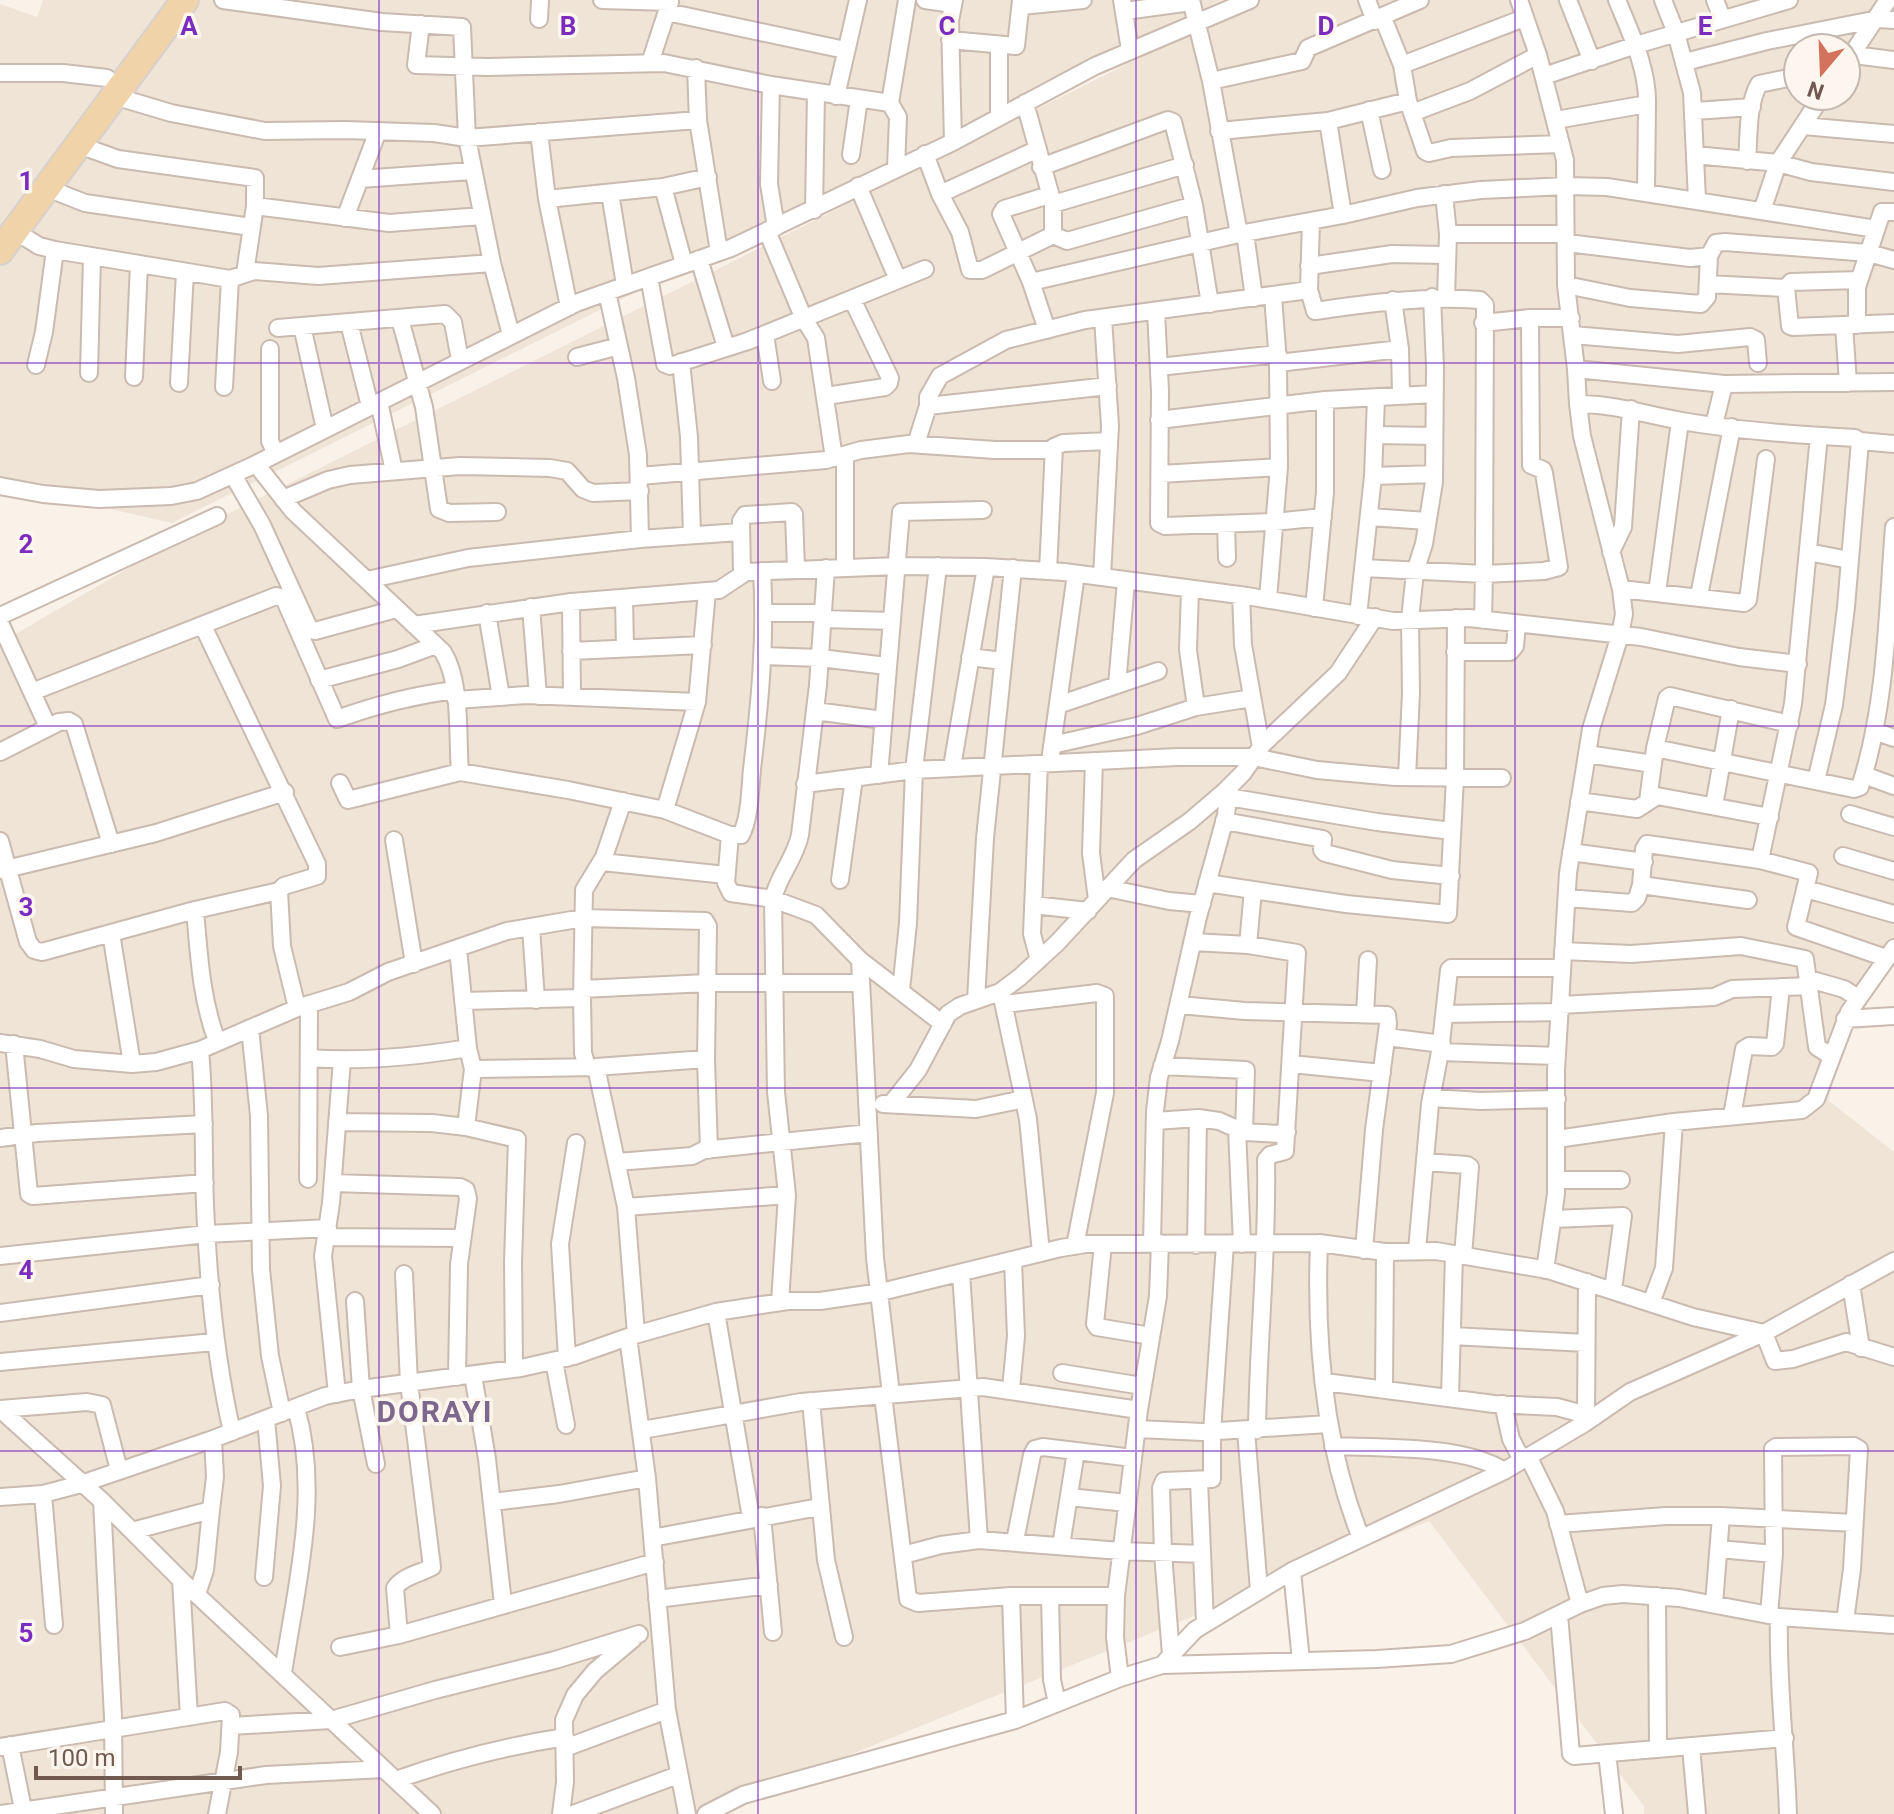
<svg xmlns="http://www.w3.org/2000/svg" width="1894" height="1814" font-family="Roboto,sans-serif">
<rect width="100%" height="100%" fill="#faf2e8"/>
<!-- residential -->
<path fill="#f0e4d7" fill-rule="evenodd" d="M43 0H1222L172 523 0 484V4L37 17Z
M1255 0H1894V952L1876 945 1828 1100 1894 1152V1814H1644V1806L1429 1521 703 1814H0V643L182 537ZM1798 48H1846V96H1798Z"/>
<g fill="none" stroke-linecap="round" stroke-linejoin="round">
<!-- minor casing -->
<g stroke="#cabaaf" stroke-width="20">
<path id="minor" d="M223 0 382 22 462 27 467 138 492 263 511 335
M602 0 670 2
M925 0 953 4
M1122 0 1130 50
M1191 0 1211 81 1239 234
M1367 0 1375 21
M1519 0 1538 55 1565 160 1566 285 1576 369 1578 404 1582 436 1621 589 1624 614 1620 635 1591 729 1568 873 1556 1070V1194L1545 1270
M1568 0 1592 61
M1617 0C1630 32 1648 68 1647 104
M1663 0 1676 33 1692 93 1697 200
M1715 0 1722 18
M1021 6 1083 0
M1125 11 1191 2
M667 12 845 50
M1383 18 1402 65 1408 101 1425 151 1429 153 1451 148 1561 144
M539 19 540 0
M421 24 416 65 487 67 664 63 771 85 890 103
M950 40 1016 46 1021 0
M999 46V117
M1854 55 1894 60
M1685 62 1767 41 1878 19 1894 20
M650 63 670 2
M1846 63 1888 0
M1402 65 1524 18
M696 68 698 120 719 252
M0 73H63L107 78
M1544 76 1636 45 1789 0
M1211 81 1302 61 1308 48 1420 0
M771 85 769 184 776 227
M114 96 171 113 265 131 345 130 434 133 467 138 698 120
M836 96 858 0
M1025 103 1053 204V235
M1369 110 1382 170
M1695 111 1752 107
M1412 113 1470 91 1538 55
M1556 120 1647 104 1646 192
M1328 121 1343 215
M1803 126 1894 134
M1219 131 1328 121 1408 101
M539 132 547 199 569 307
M953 142 950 21 954 0
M79 145 118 159 255 178V206L245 273
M925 154 940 194 960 232 970 270H982L1053 235
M851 155 859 99
M1695 155 1778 163 1811 172 1894 182
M1747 161C1749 137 1747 105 1759 84L1798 76
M1041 167 1168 120 1173 122 1194 205 1210 304
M896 168 898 117 890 103 907 0
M360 179 472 171
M858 186 898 280
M663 187 684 264
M47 188 85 203 251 227
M610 193 625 285
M940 194 1038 149
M1444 194 1448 234 1446 297
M547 199 663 187 708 177
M1053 204 1185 165
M255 206 389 223 482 216
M814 210 816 93
M1762 211 1778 163 1822 96
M345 218 378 131
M1311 221 1309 290 1315 311C1370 303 1423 296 1480 300L1485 305 1484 574 1363 568
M15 231 39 246 55 250 230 279 254 271 318 276 492 263
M767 231 804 319 816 338 834 458
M1245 233 1254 298
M1448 234H1565
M1053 235 1067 241 1194 205
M1567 243 1690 258 1709 256
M699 259 726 347
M1309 266 1392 254 1446 255
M649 277 665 364 670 366 748 341 925 269
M1031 282 1239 234 1343 215 1417 198 1481 190 1566 186 1607 187 1876 229
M1708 284 1786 288 1791 282 1859 280
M1566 285 1630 298 1701 304 1707 297 1709 256 1716 243 1725 242 1869 253 1894 260
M1786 288 1790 326 1793 327 1894 323
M607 292 626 378 638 455 640 539
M1393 300 1400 349 1401 394
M1156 311 1160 391 1159 523 1165 526 1274 522 1323 517
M400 319 424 407 439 509 449 513 497 512
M349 323 370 406
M1483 323 1530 318H1571
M1844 325 1848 383
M1857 325V287L1882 212H1894
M302 326 325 429
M278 328 445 314 453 322 460 360
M1047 330 1031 282 1001 214 1004 209 1049 195
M765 334 772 381
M1573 335 1678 344 1750 337 1756 340 1758 363
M270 349V441L276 454
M577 357 619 346
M681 362 689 437 692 535
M1278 363 1400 349
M36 365 44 332 55 250
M1159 367 1278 354
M1576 369 1724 384 1894 382
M89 373 92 256
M134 377 139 264
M179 383 185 272
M224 387 230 279
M826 396 885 387 889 383 890 378 852 299
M379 402 394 471
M1578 404C1614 404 1647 415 1682 421 1739 431 1797 435 1855 438L1860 441 1894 444
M928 406V397L940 376 1006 340 1085 320 1309 290
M1159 420 1325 400 1434 394
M1714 425 1724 384
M1376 435 1434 436
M916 444 928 406 1108 386
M845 455V567
M256 464 293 511 443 652C462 683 457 736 460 772
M1160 474 1279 467
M233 475 262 525 310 630 315 631 396 609
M640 476 826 460 861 450 909 444 995 450H1053
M1373 476 1434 474
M0 486 43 494 99 499 171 496 197 491 256 464 576 303 731 248 953 142 1095 66 1250 0
M283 499 328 480 350 475 460 466 550 468 567 471 583 489 593 493 640 491
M1370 517 1427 521
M1226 524 1227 558
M1611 552 1623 527 1631 409
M1808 552 1849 560
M1048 571 1054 447 1063 443 1109 441
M742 573 741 521 745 515 792 512 794 514 796 569
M1102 577 1110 426 1103 318
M367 580 468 558 640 539 740 532
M1621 589 1744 603 1748 600 1766 459
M1190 590 1188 650 1196 707
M1657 593 1680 421
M1241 595 1243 645 1261 747
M1699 596 1732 427
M624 598 625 648
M1268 599 1279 467 1278 363 1273 296
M571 602 572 697
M531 607 538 696
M1314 608 1325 492V400
M487 613 501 697
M765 613H823
M0 616 217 516
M1358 616 1373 476 1376 398
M823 619 892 621
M1483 620 1484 574 1544 571 1559 567 1544 473 1543 470 1531 465 1530 318
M0 623 48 727
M414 625 571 602 719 590 746 572 898 566 986 567 1064 572 1247 596 1393 621 1469 618 1641 637 1739 657 1798 664
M203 626 317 864V876L284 886 279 891 282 946 297 1008
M571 651 703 645
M1455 652H1510L1515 646 1517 624
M764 656 820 658 887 666
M970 657 1003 661
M319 680 398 659 436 645
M1117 685 1126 581
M32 692 276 596 284 598 287 605 337 719C373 706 415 695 455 690
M456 700 527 695 697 702
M1058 705 1158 671
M815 711 883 720
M1874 731 1894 738
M1052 745 1137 726 1196 707 1252 698
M1655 748 1854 789 1860 787C1887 703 1887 614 1894 527
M0 752 59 722 69 721 74 724 111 844
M1051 754 1076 574
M1587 754 1653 764
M1094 761 1091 853 1097 900
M1039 764 1032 934 1039 960
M952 767 986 567
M879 775 901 512 983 510
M1864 775 1894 786
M1407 777 1411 693 1410 619 1415 572 1424 544 1434 482 1435 367 1432 297
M1816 781 1834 705 1846 607 1860 441
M340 783 348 800 460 772 568 790 665 810 730 835H741C750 818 750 789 752 769 760 702 766 638 762 571
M805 784 914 770 1177 757H1254L1317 770 1395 777 1502 778
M1228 797 1377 822 1452 831
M1579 801 1637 809 1657 796 1770 817
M1648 801 1655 748 1667 698 1670 696 1790 724
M1714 806 1731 709
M665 810 697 702 707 591
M1850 814 1894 827
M1224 821 1323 839 1322 850 1325 853 1392 870 1451 876
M730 835 726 883 731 893 773 899 816 915 860 960 943 1024
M394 840 414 964
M0 841 28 942 34 950 42 952 195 910 279 891
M1571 852 1644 862
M1843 856 1894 871
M1760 860 1793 704 1819 436
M602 862 726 875
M2 870 156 833 285 792
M840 880 854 778
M1207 883 1346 904 1448 914 1455 778 1456 618
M1641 885 1644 849 1647 844 1760 860 1809 873 1796 927 1886 958
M1107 888 1169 901 1202 904
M1806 889 1894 914
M1567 898 1632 903 1637 898 1641 885 1748 900
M1033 905 1088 911
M195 910C199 955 201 999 217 1041
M531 927 536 1000
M111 933 132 1064
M1193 942 1248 945 1297 953 1285 1151 1270 1155 1266 1160C1268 1250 1258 1340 1257 1430
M1248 945 1253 890
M458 949 468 1048 473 1069 466 1127
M1563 951 1631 954 1741 946 1805 959 1817 1047 1831 1056
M860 960 875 1258 891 1394
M1809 979 1844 989 1858 998
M582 989 707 983H860
M901 990 908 923 914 770 938 566
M1002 997 1028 1119 1041 1253
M976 1000 985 838 1013 568
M463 1001 582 998
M1004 1004 1097 993 1105 996V1093L1075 1246
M1179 1005 1245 1011 1387 1015 1388 1024 1374 1130 1364 1250
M1560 1005 1714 997 1732 989 1810 986
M1365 1014 1368 960
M1445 1014 1560 1012
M1845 1019 1894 1016
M250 1028 259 1116 261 1269 270 1356 282 1413
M1387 1037 1442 1044
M0 1043 40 1049 74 1059 132 1064 156 1062 200 1050 297 1008 349 992 388 972 507 931 583 918 705 921 708 926 706 1059 709 1150
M14 1044 29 1194 33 1196 205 1183
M200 1050C205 1102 203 1153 205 1205 208 1281 215 1357 232 1432
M1440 1052 1557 1056
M309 1058C363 1062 414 1057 468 1048
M1291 1064 1382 1073
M1162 1066 1246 1070 1244 1132
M587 1067 583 1053 582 998 584 890 604 857 623 801
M596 1067 626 1207 636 1334
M473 1069 596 1067 706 1059
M1431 1098 1481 1101 1557 1099
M883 1104 976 1109 1024 1099
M891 1104 918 1070 948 1014 960 1006 1000 992 1020 977 1057 943 1134 860 1190 821 1225 791 1243 773 1263 744 1338 673 1375 617
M1732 1116 1744 1049 1749 1046 1772 1047 1775 1044 1781 987
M1155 1121 1198 1118 1219 1121 1244 1132 1281 1134 1287 1132
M337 1122 432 1123 466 1127 517 1139 513 1262 514 1369
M1237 1129 1242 1244
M0 1138 37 1133 204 1124
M1557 1139 1674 1122 1802 1110 1816 1099 1849 1012 1894 948
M617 1162 692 1156 704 1150 869 1133
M1425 1162 1467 1165 1470 1167 1463 1256
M308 1179 309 1004
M1557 1180H1621
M333 1183 460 1187 466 1190 468 1199 459 1264 457 1377
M626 1207 787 1195
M1554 1219 1623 1216 1613 1290
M326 1237 461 1238
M1152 1243 1155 1111 1159 1077 1170 1041 1198 917 1226 815 1229 787
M1319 1243C1315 1343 1324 1445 1361 1538
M1103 1244 1095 1324 1097 1327 1151 1336
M1196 1245 1198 1118
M1417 1250 1430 1104 1440 1052 1449 970 1451 968H1562
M0 1256 207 1234 328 1228
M961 1273 979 1540
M1851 1284 1861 1348
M355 1301 361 1389 376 1464
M780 1302 787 1195 776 1092 773 899C778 876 795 859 800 835L818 685 826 568
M1651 1303 1664 1268 1674 1122
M716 1312 751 1518
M0 1313 211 1285
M1452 1336 1586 1343
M628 1337 647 1478 667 1710 687 1814
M567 1358 560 1244 576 1143
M554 1361 566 1425
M0 1362 214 1342
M1062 1373 1142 1386
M473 1375 487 1459 503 1604
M1325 1382 1494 1404 1557 1407 1594 1417
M1011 1389 1016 1336 1013 1261
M1384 1390 1385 1252
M337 1394 323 1256 331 1203 342 1060
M883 1395 908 1599 918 1603 1011 1596H1116
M1450 1398 1454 1254
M811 1401 826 1560 844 1637
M1503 1404 1511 1439 1522 1460
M0 1409 102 1501 181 1580 432 1814
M0 1409 87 1402 102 1405 119 1470
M1586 1415 1587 1282
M1137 1429 1203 1432 1328 1424
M642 1430 801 1402 983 1387 1139 1410
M1246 1431 1259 1590
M1333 1446C1380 1448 1466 1445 1504 1471
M1528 1456 1555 1511 1580 1604
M1199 1481 1205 1623
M43 1494 54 1625
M0 1497 43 1494 81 1484 213 1439 325 1396 361 1389 521 1368 574 1356 628 1337 716 1312 788 1301H820L881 1292 1061 1248 1086 1244 1319 1243 1385 1252 1436 1251 1548 1270 1693 1317 1764 1333 1775 1361 1793 1359 1846 1342 1894 1357
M1069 1497 1127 1503
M102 1501 113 1717 114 1814
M492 1502 559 1494 647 1478
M762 1516 773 1632
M1558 1524 1666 1516H1721L1854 1523
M132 1531 211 1510 215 1477 213 1439
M652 1538 819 1507
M1015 1541 1032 1455 1035 1449 1043 1447 1133 1458
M1061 1546 1076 1451
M1719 1549 1774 1554
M903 1555 941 1545 979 1540 1121 1551 1202 1554
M1292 1571 1301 1661
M264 1577 272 1486 266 1419
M181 1580 189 1717
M197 1594 205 1570 211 1510
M1011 1596 1015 1720
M1657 1596 1658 1749
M1050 1597 1052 1680 1057 1703
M657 1599 769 1585
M1714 1604 1721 1516
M1559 1615 1571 1754 1574 1756 1785 1738
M1769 1615 1774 1554 1773 1449 1776 1447 1854 1446 1859 1449 1852 1569 1845 1621
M1779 1617C1777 1682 1786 1748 1788 1814
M399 1635 395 1588C403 1576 419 1574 432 1567L409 1383 404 1274
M340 1647 399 1635 655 1562
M1171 1655 1163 1553 1161 1488 1164 1481 1212 1479V1432L1225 1244
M1162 1665 1195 1630 1292 1571 1504 1471 1585 1423 1630 1392 1764 1333 1894 1261
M283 1673C296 1587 321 1493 296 1408
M1120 1678 1115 1637 1116 1596 1139 1410 1158 1296 1160 1243
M231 1726 331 1720 435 1690 555 1660 639 1634
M10 1745 24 1814
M0 1747 225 1711 231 1715 229 1752 217 1814
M1691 1747 1697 1814
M565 1748 667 1710
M1607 1753 1614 1814
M396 1780C452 1760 507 1746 565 1737
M0 1814 266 1775 384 1769
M561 1814 565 1782 564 1720 575 1695 595 1671 633 1639
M573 1814 678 1775
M706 1814 743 1795 1015 1720 1120 1678 1162 1665 1377 1659 1451 1654 1525 1631 1580 1604 1603 1596 1623 1594 1679 1598 1779 1617 1894 1625"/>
</g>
<!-- primary casing -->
<g stroke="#d7d1ce" stroke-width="30">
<path id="primary" d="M0 251 185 0"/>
</g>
<!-- minor -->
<use href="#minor" stroke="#fff" stroke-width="16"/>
<!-- primary -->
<use href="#primary" stroke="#f0d3a9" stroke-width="26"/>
</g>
<!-- grid -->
<path fill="none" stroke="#7b2cbf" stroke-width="2" stroke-opacity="0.55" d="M379 0V1814M758 0V1814M1136 0V1814M1515 0V1814M0 363H1894M0 726H1894M0 1088H1894M0 1451H1894"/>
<g text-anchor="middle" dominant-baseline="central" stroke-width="7" stroke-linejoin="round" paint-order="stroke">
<!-- district labels -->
<g font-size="30" font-weight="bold" letter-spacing="2" fill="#7e678c" stroke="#fdf6ee">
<text x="435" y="1411">DORAYI</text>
</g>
</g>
<g font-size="26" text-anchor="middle" font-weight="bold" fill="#7b2cbf" stroke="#fdf6ee" stroke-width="7" stroke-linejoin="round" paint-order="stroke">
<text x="189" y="35">A</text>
<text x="568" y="35">B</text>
<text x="947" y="35">C</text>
<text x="1326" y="35">D</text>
<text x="1705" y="35">E</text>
<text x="26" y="190">1</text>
<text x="26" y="553">2</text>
<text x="26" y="916">3</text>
<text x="26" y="1279">4</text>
<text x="26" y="1642">5</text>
</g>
<!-- north arrow -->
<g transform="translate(1822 72) rotate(199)"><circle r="38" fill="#fdf6ee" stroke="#c5b8ae" stroke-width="2"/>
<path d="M0-6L14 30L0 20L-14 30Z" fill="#d4735d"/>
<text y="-12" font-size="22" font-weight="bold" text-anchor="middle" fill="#705a4f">N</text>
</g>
<!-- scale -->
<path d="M36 1766v12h204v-12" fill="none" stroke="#705a4f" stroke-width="4"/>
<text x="48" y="1766" font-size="24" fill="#705a4f" stroke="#fdf6ee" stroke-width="6" paint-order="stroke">100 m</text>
</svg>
